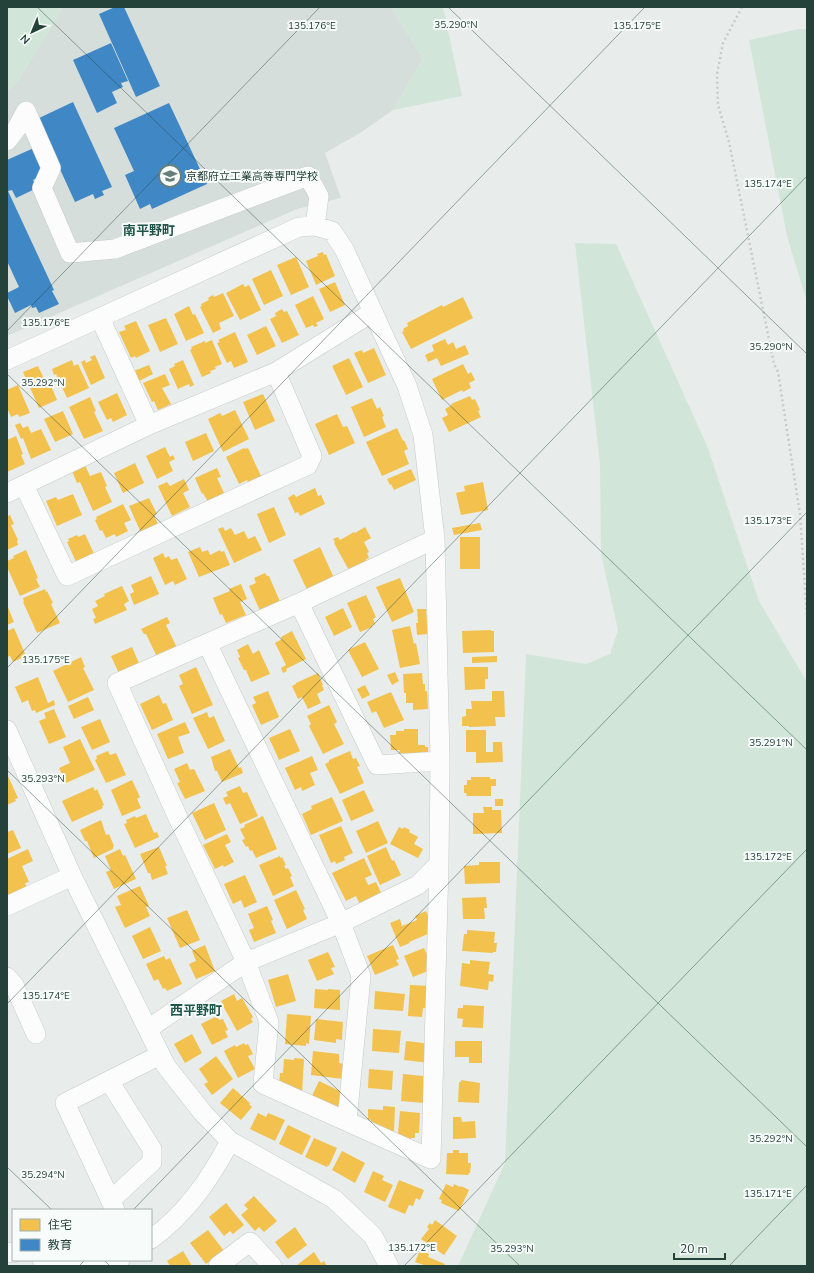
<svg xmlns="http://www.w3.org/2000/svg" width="814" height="1273" font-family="'Nunito Sans','Noto Sans JP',sans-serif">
<rect width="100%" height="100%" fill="#e8edeb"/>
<!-- built -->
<path fill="#d6dedb" d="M63 7H391L423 59 393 110 360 133 325 153 341 198 297 209 7 336V91L18 81Z"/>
<!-- green -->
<path fill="#d1e6d8" d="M7 7H63L18 81 7 91Z
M391 7H443L462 96 393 110 423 59Z
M799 29H807V302L787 236 749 40Z
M575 243 616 244 708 448 759 601 807 682V1266H458L505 1163 526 654 586 664 610 654 618 630 601 554 600 464Z"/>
<!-- homes -->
<path fill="#f2c14e" d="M323 252 324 255 326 254 335 276 316 285 306 261 318 256 317 254Z
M296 257 309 287 291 295 277 265Z
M271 270 283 296 264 305 252 279Z
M335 282 345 305 330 312 319 289Z
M243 284 245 287 249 285 261 310 240 320 226 293Z
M223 293 234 316 219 323 221 329 213 333 200 307 202 306 201 304 209 300 208 298 213 295 214 297Z
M313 296 324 319 316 323 318 326 314 327 313 325 306 328 295 305Z
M463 297 473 318 411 349 402 332 404 331 403 329 408 326 407 323 442 305 443 307Z
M189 306 193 315 195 314 204 333 186 341 174 314Z
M282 309 284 312 287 311 299 335 282 343 270 319 276 316 275 313Z
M166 318 178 344 160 352 148 325Z
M136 321 150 351 136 358 135 356 131 358 119 332 126 330 124 326Z
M266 326 276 346 257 355 247 335Z
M235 332 248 362 234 368 231 361 227 363 217 343 220 342 218 340Z
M445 339 448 345 453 342 456 349 465 345 469 354 441 366 437 358 428 362 425 355 434 351 432 345Z
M212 340 222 364 215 367 216 369 210 371 211 373 202 377 190 350 192 349 191 347 205 341V343Z
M374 348 386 375 368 383 354 353 362 350 363 353Z
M95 355 105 378 91 385 81 362 85 360 86 363 92 360 90 357Z
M349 358 363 387 346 395 332 366Z
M72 360 74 366 78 364 89 388 67 398 56 374 54 375 52 369Z
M183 360 194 385 190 387 189 384 178 389 169 369 175 366 174 364Z
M463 364 468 374 471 372 475 380 469 383 471 388 463 392 462 390 442 400 432 379Z
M149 365 153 374 139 381 134 371Z
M38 366 46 383 49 381 57 400 39 408 23 372Z
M165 374 170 385 162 388 171 404 158 410 154 401 152 402 143 383Z
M18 385 30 413 19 417 18 414 11 417 7 408V390Z
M117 393 127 415 113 422 111 418 107 420 98 402Z
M263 394 275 421 255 430 243 402Z
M470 396 472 400 475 399 480 410 478 411 481 417 449 432 442 418 448 415 445 409 452 405 451 404Z
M90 397 96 411 94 412 103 431 84 439 69 407Z
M372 398 377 409 380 407 384 416 382 417 386 427 364 437 351 407Z
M235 410 249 439 223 452 208 419 220 413 222 416Z
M63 411 73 434 55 442 44 419Z
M337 414 343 427 347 426 355 443 329 455 315 424Z
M20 423 23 428 28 426 31 433 41 429 51 450 31 459 23 438 21 439 15 425Z
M397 428 403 441 404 440 408 449 404 451 409 464 382 476 366 442Z
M206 433 214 451 193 461 185 442Z
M16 436 23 454 21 455 25 464 7 472V440Z
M165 447 170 457 173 455 175 459 169 462 173 471 157 479 146 456Z
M244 448 245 449 248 448 261 476 248 482 247 480 239 484 226 457Z
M135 463 144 483 123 493 114 473Z
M85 465 90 476 101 472 107 486 105 487 112 502 93 511 80 482 77 483 72 471Z
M217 468 221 477 217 478 225 495 208 502 203 493 202 494 195 478Z
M411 469 416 480 394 490 391 484 390 485 387 479Z
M184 479 189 490 183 493 190 507 172 516 158 486 167 482 170 486Z
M483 482 488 510 461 515 456 493 465 491 464 486Z
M315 488 318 496 321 495 325 504 300 516 298 512 295 513 288 498 294 494 296 497Z
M73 494 82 515 57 526 46 501 56 497 58 500Z
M149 498 157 514 154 515 160 529 143 537 129 506Z
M123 504 131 520 124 523 128 531 116 537 115 534 106 538 102 530 100 531 95 520 97 519 96 517Z
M274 507 286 535 269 543 257 514Z
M10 515 14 524 11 525 18 540 17 541 18 545 7 550V516Z
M480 523 482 530 454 535 452 528Z
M223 527 225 531 231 528 235 535 244 531 248 539 255 536 262 550 234 563 218 529Z
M365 527 371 538 364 542 369 552 367 553 369 558 366 559 368 564 351 574 334 543 335 542 333 539 338 537 340 540 354 532 355 533Z
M85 534 95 556 77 564 67 542 69 541 68 539 77 535 78 537Z
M460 537H480V569H460Z
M200 547 202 552 208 550 210 555 220 550 221 552 224 551 230 565 199 577 188 552Z
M320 547 334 578 309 594 293 560Z
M26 550 38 578 36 579 40 587 20 596 7 567V561L14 558 13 556Z
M163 553 165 558 169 556 171 560 177 558 187 579 175 585 173 581 165 585 153 558Z
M265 573 267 576H269L281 604 261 613 249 586 256 583 254 578Z
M151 576 159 594 134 605 130 594 134 592 131 585Z
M400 578 414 612 392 622 376 587Z
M241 584 247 599 240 602 246 615 226 623 222 614 220 615 213 598 230 591 229 589Z
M122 586 129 601 124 604 127 610 95 624 93 619 96 618 92 609 98 606 95 601 105 596 104 594Z
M45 589 46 592 47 591 53 603 51 604 60 623 37 633 23 602H24L23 598Z
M366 595 376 617 373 619 375 624 372 625V627L360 632 347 603Z
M7 605 14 622 7 625Z
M343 608 352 627 334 636 325 617Z
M417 609H426L428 634 417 635 416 623H418Z
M167 617 170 623 166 625 178 650 158 659 146 634H144L141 629Z
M410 626 414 644 416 643 420 664 400 668 392 630Z
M14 628 26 656 13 662 10 656 7 657V631Z
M491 630V631H494V652L463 653 462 631Z
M292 631 306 659 286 669 287 671 283 673 281 668 286 665 275 643 282 639 281 637Z
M365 642 379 669 362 677 348 650Z
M248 644 253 654 259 650 270 674 251 682 246 670H244L238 658 240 657 237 650Z
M132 647 141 668 121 678 111 656Z
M497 656V662L472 663V657Z
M81 657 85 667 83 668 94 690 68 702 53 671Z
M196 667 213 705 192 714 179 686 183 684 179 675Z
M464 667H488V679H485V689L465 690Z
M395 672 399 681 392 685 387 675Z
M318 673 323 685H322L324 690 317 694 321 703 308 709 302 697 298 699 292 686 296 684V683Z
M422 673 423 684H425V691H427L428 709 413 710V703H406V693H404L403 674Z
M38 677 48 703 54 700 55 705 36 713 35 710 32 711 28 700 22 703 15 687Z
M365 685 370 695 362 699 357 689Z
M268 691 279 717 261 725 252 705 256 703 253 697Z
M492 691H504L505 717H495L496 726 469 727V726H462V717L466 716V709H472L471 701H492Z
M391 692 404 720 384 728 376 711 372 713 367 702Z
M159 695 163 704 166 703 173 720 152 730 140 704Z
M88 697 94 710 74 719 68 706Z
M329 705 337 722 334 724 344 744 323 754 309 726 311 724 307 716Z
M54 709 66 737 49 744 39 721 46 718 44 713Z
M207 712 209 718 214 716 225 741 208 749 193 718Z
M100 719 110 742 92 750 81 727Z
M185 722 190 733 178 737 184 753 168 759 157 734Z
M290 729 300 751 279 760 269 738Z
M404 729H418V745H425V747H428V758L403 761V753H399L400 750H391L390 735H396V731H404Z
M466 730H486V752H493V742H502L503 762 476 763V752H466Z
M80 739 95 770 66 783 59 768 70 763 63 747Z
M230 749 239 768 241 767 243 773 222 782 217 771H215L211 757Z
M108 751 110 755 116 753 126 775 106 783 95 760 97 759 96 756Z
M350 751 353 759 356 758 360 766 357 767 364 783 340 794 325 764 329 762V760Z
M312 756 318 770 310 773 315 785 302 791 301 787 295 790 285 768Z
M187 763 190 770 194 769 205 791 185 799 177 783 180 782 174 769Z
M7 774 18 798 15 799 16 801 7 805Z
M471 777H490V779H496V786H491V796H467L466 793H464V785H467V780H471Z
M132 780 140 797 137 799 141 808 122 816 111 790Z
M240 786 243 793 247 792 258 816 240 824 230 803 226 805 223 798 228 796 226 792Z
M93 787 95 791 97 789 104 805 102 806 103 808 72 822 62 801Z
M364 790 374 811 351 821 342 800Z
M332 797 343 821 311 835 302 814 312 809 311 806Z
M495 799H503V806H495Z
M214 803 226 830 205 840 192 813Z
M483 807H492V810H501L502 833 473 834V813H484Z
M146 814 154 833 157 832 159 837 135 848 124 824 127 823 126 820 135 816 136 818Z
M263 816 277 849 256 858 252 850 250 851 248 846 246 847 242 840 245 839 240 829 245 827 244 825Z
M101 820 106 835 109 834 114 846 113 847V849L94 858 87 841H85L80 830Z
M378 821 388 843 366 853 356 831Z
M341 826 353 853 344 857 345 860 336 864 335 861 331 863 319 835Z
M399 827 403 829 404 827 410 830 409 832 418 837 414 844 423 849 418 858 390 844Z
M13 830 21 848 7 854V832Z
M227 834 231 842 225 845 234 862 224 867 223 865 215 869 203 845Z
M159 847 167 866H165L168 874 152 880 150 873H148L140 854Z
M386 847 392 861 394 860 401 875 380 885 367 856Z
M28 849 33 861 22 866 29 882 25 883 29 893 11 901 7 891V859Z
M120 849 123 856 125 855 136 879 114 889 106 872 111 870 105 856Z
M280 856V858L282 857 286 865 284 866 286 869 288 868 292 876 290 877 294 886 273 896 259 865Z
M364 858 372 875 365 878 368 885 376 882 383 897 361 907 356 896 346 901 332 873Z
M479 862H500V883L465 884 464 866 479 865Z
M245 875 257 902 244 908 241 900 233 904 224 884Z
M140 886 149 906 146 907 150 916 125 928 115 907 121 905 117 896Z
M296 890 305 909 303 910 307 919 287 929 274 900Z
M486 897 487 908H484L485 919H463L462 898Z
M267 906 273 920 271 921 276 933 254 942 249 930 254 928 248 914Z
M187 910 200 940 180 948 167 918Z
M426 911 435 931 409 942 410 943 400 947 390 923 400 919 402 926 417 920 415 916Z
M150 927 161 951 143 959 132 936Z
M467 930 495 932 494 943H497L496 952H493V953L462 951 464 934H467Z
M205 945 215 971 196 979 189 964 196 961 192 951Z
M393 945 399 959 396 960 399 965 375 975 367 956Z
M424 948 433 969 413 977 404 956Z
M328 952 335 967 331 968 334 974 317 981 308 960Z
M164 956 166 960 170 958 182 984 167 991 165 988 163 989 158 979 154 981 146 964Z
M470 960 490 962 488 974 494 975 493 982 489 981 488 990 460 986 462 963 470 964Z
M288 974 296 1001 276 1007 268 980Z
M410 985 430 986 428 1008H423L422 1017 408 1016Z
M315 989 328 990V989L340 990V1010L314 1008Z
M375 991 405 994 403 1011 374 1009Z
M234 994 237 1001 242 998 253 1017 251 1019 253 1022 237 1031 223 1006H224L221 1001Z
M463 1005 484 1006 483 1028 462 1027 463 1019 457 1018 458 1008H463Z
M287 1014 311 1016 309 1044 306 1043V1046L285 1044Z
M217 1016 219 1020 223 1019 228 1030 225 1031 228 1037 212 1045 201 1024Z
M316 1019 343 1022 342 1040 336 1039V1043L314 1040Z
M373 1029 401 1031 399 1053 372 1051Z
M192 1034 202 1053 185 1063 174 1044Z
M406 1041 431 1044 429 1063 404 1060Z
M455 1041H482V1063H469V1057H455Z
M244 1043 245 1045 248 1044 253 1054 248 1056 255 1069 238 1078 224 1051 235 1045 236 1047Z
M313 1051 339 1054V1063L345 1064 343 1079 311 1075Z
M216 1056 233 1079 212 1095 204 1084 208 1082 199 1069Z
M294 1058 304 1059 302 1093 279 1084 280 1073H283L284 1059 294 1060Z
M369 1069 393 1071 392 1090 368 1088Z
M403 1074 423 1076V1084H425L424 1103 401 1101Z
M461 1080 480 1083 479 1103 458 1102 459 1082H461Z
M319 1081 344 1093 336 1110 311 1098Z
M233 1088 250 1103 249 1104 252 1107 241 1120 220 1103Z
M383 1106 395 1107 394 1132 370 1131 371 1120 368 1119V1109L383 1110Z
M400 1111 420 1113 419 1133H415V1138H411L410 1145 397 1144Z
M258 1113 266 1117 268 1113 285 1120 275 1141 250 1129Z
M453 1117H461L462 1122 475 1121 476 1138 453 1139Z
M288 1125 311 1136 302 1155 279 1144Z
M314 1138 337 1148 329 1166 328 1165 327 1167 305 1157Z
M453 1150H459V1153H468V1163H471L470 1173H469L468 1175 446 1174 447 1153H453Z
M342 1151 365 1163 355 1183 332 1170Z
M373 1171 384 1176 382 1180 393 1185 385 1202 364 1192Z
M399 1180 424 1190 420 1200 416 1198 413 1206 409 1205 405 1214 388 1207Z
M446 1184 453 1187 454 1184 460 1187 461 1186 469 1190 459 1211 441 1203 442 1200 439 1199Z
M254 1196 277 1221 264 1232 259 1227 255 1231 241 1215 248 1209 244 1205Z
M226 1203 244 1225 233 1234 230 1231 224 1236 209 1217Z
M435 1220 457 1236 444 1255 421 1239 429 1229 427 1227 430 1223 432 1225Z
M295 1227 307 1245 288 1259 275 1242Z
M208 1230 224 1251 206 1264 190 1243Z
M420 1250 429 1254 428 1257 445 1264 444 1266H424V1265L415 1262Z
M183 1251 192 1266H170L167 1261Z
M314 1252 321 1263 324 1261 327 1266H298L297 1265Z"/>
<!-- schools -->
<path fill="#3f88c5" d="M115 7H124L160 86 136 97 99 14Z
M111 43 128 81 121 83 123 87 112 92 117 103 97 113 73 60Z
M73 102 112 187 102 191 104 195 95 199 93 194 75 202 37 119Z
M169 103 207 184 152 209 150 204 140 209 125 175 134 171 114 128Z
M36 147 48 173 33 180 37 188 16 198 12 190 8 191 54 290 52 291 59 304 39 313 36 307 32 308 31 305 15 313 7 296V293L19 287 7 261V160Z"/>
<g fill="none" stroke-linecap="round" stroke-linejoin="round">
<!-- minor casing -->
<g stroke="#c5cac8" stroke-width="20">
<path id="minor" d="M7 141 17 128 26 111 51 168 42 188 70 253 115 249 308 176 319 196 315 226
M100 318 149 425
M7 360 299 227 315 226 332 231 344 249 407 386 423 435 435 539 440 761 439 864 418 885 341 923 246 962 148 1029
M24 485 67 576 308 465 312 456 276 372
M7 493 149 425 276 372 373 312
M435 539 299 603 117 683 179 820 246 962 269 1022 263 1084 431 1159 439 864
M299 603 377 765 440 761
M207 643 341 923 361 976 347 1121
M7 730 72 876 166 1066 203 1113 230 1141 334 1199 373 1236 389 1266
M7 906 72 876
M7 977 14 985 36 1034
M109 1081 152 1149V1162L111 1200
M115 1210 65 1103 160 1055
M151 1239C185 1215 211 1178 230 1141
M7 1252 13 1253
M42 1260C66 1266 91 1264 116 1263L120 1260
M218 1266 250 1242 272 1266"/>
</g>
<!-- path -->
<path stroke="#c3ccca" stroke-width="2.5" stroke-dasharray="2 3" stroke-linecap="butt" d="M742 7 723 43 717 74 718 105 729 142 774 364 778 372 800 514 807 617"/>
<!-- minor -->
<use href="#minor" stroke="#fcfcfc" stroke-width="19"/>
</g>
<!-- ticks -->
<path fill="none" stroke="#24423a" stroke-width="1" stroke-opacity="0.45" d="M37 7 807 750M448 7 807 354M7 331 320 7M7 374 807 1147M7 668 645 7M7 770 520 1266M7 1004 807 176M7 1167 52 1210M133 1210 807 512M104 1260 110 1266M79 1266 85 1260M404 1266 807 849M729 1266 807 1185"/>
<!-- icons -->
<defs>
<g id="school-ring" transform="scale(1.15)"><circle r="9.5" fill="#f7fbf9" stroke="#697e78" stroke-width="1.5"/><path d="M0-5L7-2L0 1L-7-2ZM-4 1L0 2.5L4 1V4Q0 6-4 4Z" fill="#697e78"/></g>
</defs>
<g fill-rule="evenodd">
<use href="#school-ring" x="170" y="176"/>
</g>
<g text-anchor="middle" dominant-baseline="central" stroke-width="4" stroke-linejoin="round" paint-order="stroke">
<!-- poi labels -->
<g font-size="11" fill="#24423a" stroke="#f7fbf9" text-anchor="start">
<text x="186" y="176">京都府立工業高等専門学校</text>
</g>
<!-- quarter labels -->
<g font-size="13" font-weight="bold" fill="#1f5548" stroke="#f7fbf9">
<text x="149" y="231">南平野町</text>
<text x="196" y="1011">西平野町</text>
</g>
</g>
<g font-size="10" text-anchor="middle" fill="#24423a" stroke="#f7fbf9" stroke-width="4" stroke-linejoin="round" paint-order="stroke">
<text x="456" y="28">35.290°N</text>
<text x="312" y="29">135.176°E</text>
<text x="637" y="29">135.175°E</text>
<text x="768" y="187">135.174°E</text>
<text x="46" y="326">135.176°E</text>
<text x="771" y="350">35.290°N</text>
<text x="43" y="386">35.292°N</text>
<text x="768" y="524">135.173°E</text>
<text x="46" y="663">135.175°E</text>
<text x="771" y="746">35.291°N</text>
<text x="43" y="782">35.293°N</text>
<text x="768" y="860">135.172°E</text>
<text x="46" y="999">135.174°E</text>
<text x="771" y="1142">35.292°N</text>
<text x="43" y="1178">35.294°N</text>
<text x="768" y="1197">135.171°E</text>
<text x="412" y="1251">135.172°E</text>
<text x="512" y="1252">35.293°N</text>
</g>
<!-- border -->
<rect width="814" height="1273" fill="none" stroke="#24423a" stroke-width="16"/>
<!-- legend -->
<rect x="12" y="1209" width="140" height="52" fill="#f7fbf9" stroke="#a3b1ad"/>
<rect x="20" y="1219" width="20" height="12" fill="#f2c14e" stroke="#a3b1ad"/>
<text x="48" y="1229" font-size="12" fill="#24423a">住宅</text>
<rect x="20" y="1239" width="20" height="12" fill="#3f88c5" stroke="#a3b1ad"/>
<text x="48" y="1249" font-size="12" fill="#24423a">教育</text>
<!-- north arrow -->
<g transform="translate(32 32) rotate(224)" stroke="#f7fbf9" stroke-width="3" paint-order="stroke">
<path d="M0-3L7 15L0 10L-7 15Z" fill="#24423a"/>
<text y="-6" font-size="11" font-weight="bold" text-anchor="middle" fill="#24423a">N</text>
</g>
<!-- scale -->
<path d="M674 1253v6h51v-6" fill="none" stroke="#24423a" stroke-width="2"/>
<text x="680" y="1253" font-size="12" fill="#24423a" stroke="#f7fbf9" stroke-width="3" paint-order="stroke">20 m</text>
</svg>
